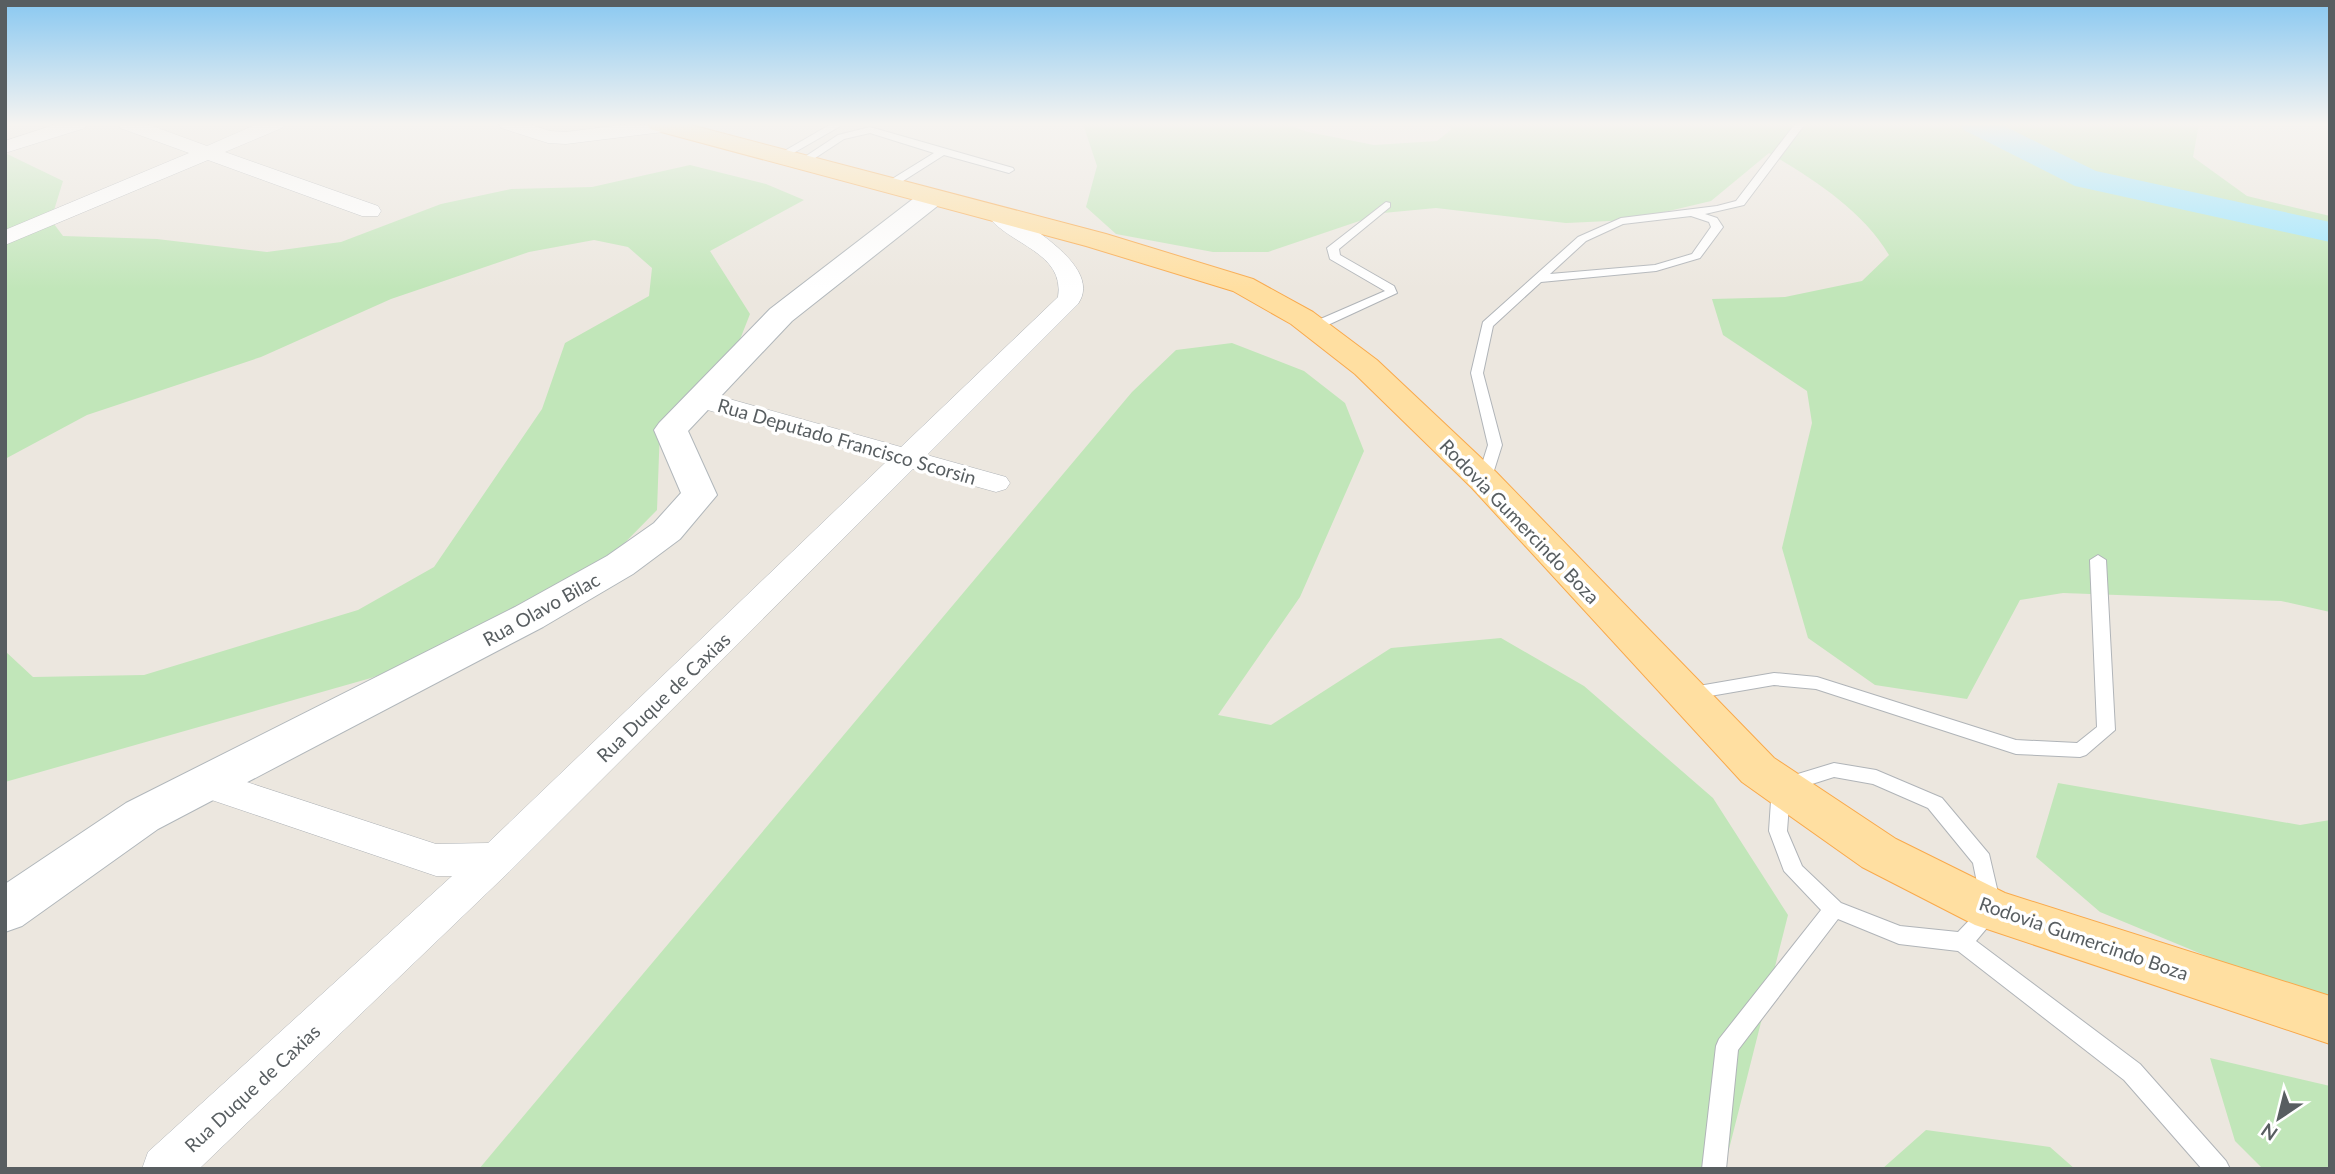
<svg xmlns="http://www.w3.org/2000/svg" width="2335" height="1174" font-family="Lato,sans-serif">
<rect width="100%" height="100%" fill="#ece7df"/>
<!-- green -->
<path fill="#c1e6b9" d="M1083 124H1286L1308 132 1374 145 1437 141 1452 129 1445 124H2199L2193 157 2247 196 2330 216V612L2281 601 2063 593 2020 600 1967 699 1875 685 1808 638 1782 548 1812 423 1807 391 1723 335 1712 299 1785 297 1862 281 1889 255C1862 210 1813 179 1769 153L1711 201 1631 220 1566 223 1436 208 1383 213 1268 252H1213L1116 234 1086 207 1097 166Z
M5 153 63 181 51 220 63 236 157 239 267 252 341 242 441 204 511 189 592 187 690 165 766 184 804 200 710 251 750 314 739 342 660 427 657 510 592 576 474 640 371 678 5 782V651L33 677 144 675 358 610 434 567 542 409 565 343 649 296 652 268 628 247 594 240 529 252 391 299 261 357 87 415 5 459Z
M1232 343 1304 371 1345 403 1364 451 1300 597 1218 715 1271 725 1391 648 1501 638 1584 686 1713 798 1788 915 1724 1169H479L1132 392 1176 350Z
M2058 783 2300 825 2330 820V999L2233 967 2100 912 2036 857Z
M2210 1058 2330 1086V1169H2263L2235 1141Z
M1926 1130 2050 1147 2075 1169H1882Z"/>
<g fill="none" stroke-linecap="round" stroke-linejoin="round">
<!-- river -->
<path fill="#9ce6ff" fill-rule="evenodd" d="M1960 124H2000L2096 171 2330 222V242L2075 186 1964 130Z"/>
<!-- lane casing -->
<g stroke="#b0b4b8" stroke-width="2">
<path id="lane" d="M831 124H844L783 159 774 157Z
M1795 124H1805L1744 205 1705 214 1717 218 1723 227 1700 258 1656 271 1541 282 1493 326 1483 373 1502 445 1491 480 1489 483H1479L1477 480 1488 445 1471 373 1483 322 1578 237 1621 218 1717 206 1736 201ZM1691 216 1709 222 1711 227 1692 254 1655 265 1550 274 1586 241 1623 224Z
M870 127 1013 168 1014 170 1009 173 944 155 892 188H884V184L934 153 870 133 844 139 806 164 797 162 838 135Z
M1386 202 1390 203V207L1339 249 1340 255 1394 286 1397 293 1317 330H1309V324L1385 291 1330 259 1327 248Z
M2098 555 2106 560 2115 730 2086 755 2080 757 2016 754 1816 689 1774 685 1687 700 1681 699 1678 694 1681 689 1687 688 1774 673 1817 677 2016 740 2077 743 2097 727 2090 560Z
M1834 763 1876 770 1942 798 1989 854 2002 910 1976 941 2140 1064 2226 1161 2230 1169H2202L2124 1080 1958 951 1899 944 1838 919 1738 1050 1726 1169H1702L1716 1046 1719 1039 1821 910 1784 871 1769 831 1772 786 1775 781ZM1834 777 1873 784 1928 808 1973 863 1982 907 1958 932 1900 926 1841 903 1802 866 1787 831 1790 791Z"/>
</g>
<!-- street casing -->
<g stroke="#b0b4b8" stroke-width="1">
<path id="street" d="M57 124H87L85 128 5 153V141Z
M118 124H147L207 146 257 124H284L282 128 225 152 378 206 381 211 378 216H362L208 160 5 245V230L189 153 120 128Z
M499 124H529L550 131 566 132 628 124 673 126 663 132 566 144 548 143 501 128Z
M999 209 1007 211C1030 227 1103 268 1078 304L927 455 1006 477 1010 483 1006 489 996 492 913 469 511 870 199 1169H142L148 1152 452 876H436L191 793 186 783 191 773 204 768 436 844 488 843 887 461 690 405 686 399 690 393 699 391 708 393 901 447 1058 297C1065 252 1009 245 988 216L991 211Z"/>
</g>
<!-- secondary casing -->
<g stroke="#b1b7bb" stroke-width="2">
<path id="secondary" d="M931 190 940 192 944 198 940 204 792 321 688 431 717 495 680 539 633 574 543 627 158 829 22 926 5 932V884L126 803 515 607 607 556 654 523 681 493 654 430 659 423 770 309 922 192Z"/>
</g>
<!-- primary casing -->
<g stroke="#f9a94b" stroke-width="2">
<path id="primary" d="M647 124H687L1106 234 1253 279 1313 312 1377 360 1496 472 1774 758 1896 839 2005 893 2330 996V1044L1975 925 1862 867 1742 782 1472 488 1355 374 1291 324 1233 291 1086 246 650 129Z"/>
</g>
<!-- lane -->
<use href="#lane" fill="#fff" fill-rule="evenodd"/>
<!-- street -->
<use href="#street" fill="#fff" fill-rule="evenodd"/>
<!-- secondary -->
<use href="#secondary" fill="#fff" fill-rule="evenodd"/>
<!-- primary -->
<use href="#primary" fill="#ffdfa1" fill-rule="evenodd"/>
</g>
<!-- sky -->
<linearGradient id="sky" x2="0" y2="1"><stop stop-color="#89c8f1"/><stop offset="0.43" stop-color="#f6f4f1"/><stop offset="1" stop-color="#f6f4f1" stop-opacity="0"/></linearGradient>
<rect width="2335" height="289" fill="url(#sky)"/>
<g text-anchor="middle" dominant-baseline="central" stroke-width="7" stroke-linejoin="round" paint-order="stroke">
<!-- street labels -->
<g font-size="19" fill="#585e61" stroke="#fff">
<text transform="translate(847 441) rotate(16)">Rua Deputado Francisco Scorsin</text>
<text transform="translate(1520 521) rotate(46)">Rodovia Gumercindo Boza</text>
<text transform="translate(541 609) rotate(-29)">Rua Olavo Bilac</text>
<text transform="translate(663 697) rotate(-44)">Rua Duque de Caxias</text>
<text transform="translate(2084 938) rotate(19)">Rodovia Gumercindo Boza</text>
<text transform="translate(252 1088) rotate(-43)">Rua Duque de Caxias</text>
</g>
</g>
<!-- border -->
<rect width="2335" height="1174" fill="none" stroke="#585e61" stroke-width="14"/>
<!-- north arrow -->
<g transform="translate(2279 1118) rotate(215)" stroke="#ffffff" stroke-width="5" paint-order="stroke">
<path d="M0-5L12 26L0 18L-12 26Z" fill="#585e61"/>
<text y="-10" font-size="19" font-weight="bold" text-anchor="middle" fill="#585e61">N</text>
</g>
</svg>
